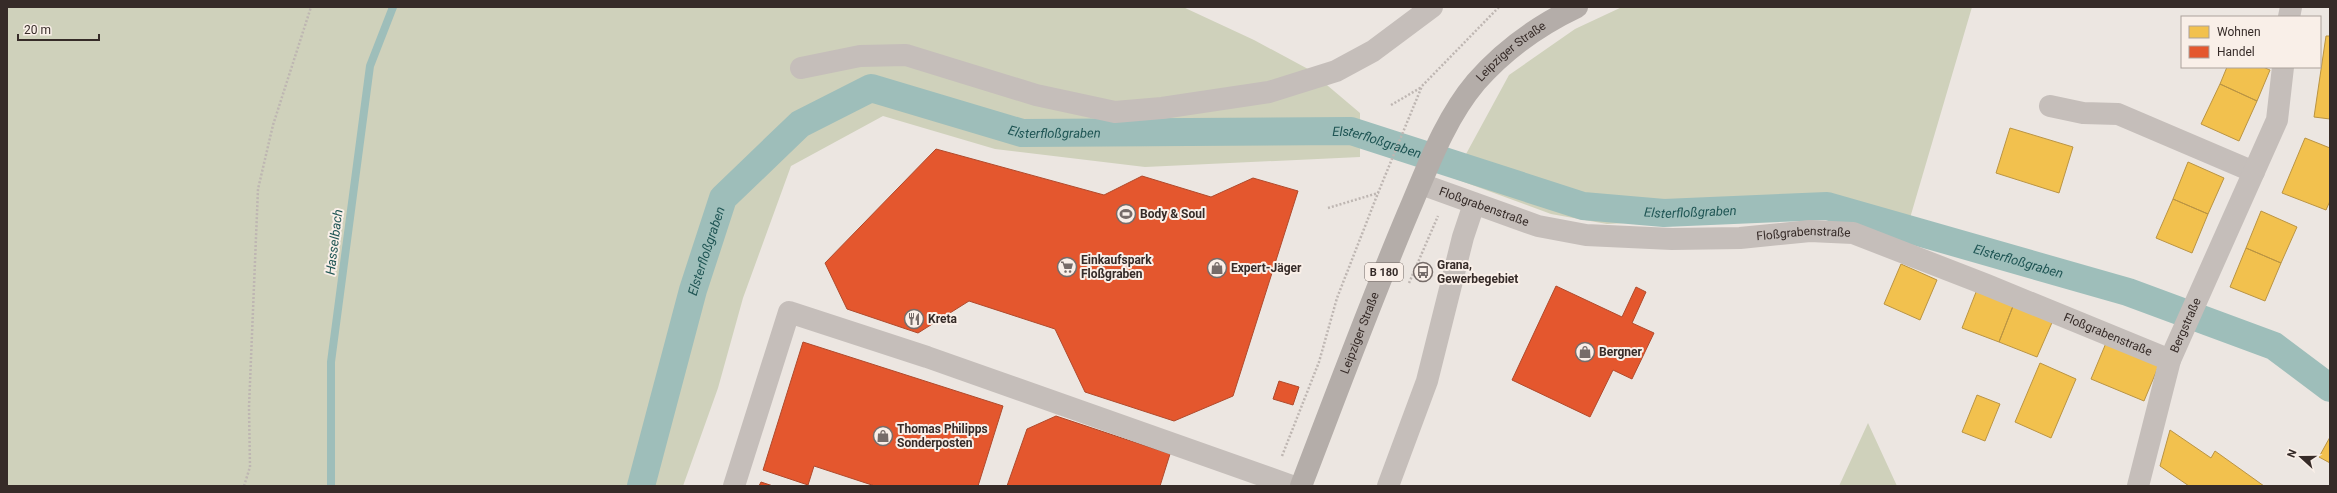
<svg xmlns="http://www.w3.org/2000/svg" width="2337" height="493" font-family="Roboto,sans-serif">
<rect width="100%" height="100%" fill="#ece6e1"/>
<!-- green -->
<path fill="#cfd1bb" d="M7 7H1183L1254 40 1308 69 1360 113V157L1145 167 995 149 883 116 791 166 743 298 718 388 683 486H7Z
M1622 7H1972L1905 235 1836 215H1785L1607 224 1551 214 1453 178 1509 75 1575 29Z
M1868 423 1897 486H1839Z"/>
<!-- homes -->
<path fill="#f2c14e" stroke="#ba9443" d="M2326 36H2330V119L2314 117Z
M2227 67H2263L2270 70 2257 101 2220 84Z
M2220 84 2257 101 2239 141 2201 124Z
M2010 128 2073 147 2059 193 1996 173Z
M2305 138 2330 148V201L2326 210 2282 193Z
M2188 162 2224 178 2208 214 2173 199Z
M2173 199 2208 214 2192 253 2156 238Z
M2261 211 2297 227 2281 263 2246 248Z
M2246 248 2281 263 2265 301 2230 287Z
M1901 264 1937 280 1920 320 1884 304Z
M1978 287 2015 301 1999 342 1962 328Z
M2015 301 2054 318 2037 357 1999 342Z
M2106 343 2159 365 2144 401 2091 379Z
M2040 363 2076 379 2051 438 2015 422Z
M1977 395 2000 404 1985 441 1962 432Z
M2170 430 2211 458 2215 451 2264 486H2189L2160 466Z
M2330 437V463L2319 457Z"/>
<!-- shops -->
<path fill="#e4572e" stroke="#b04a2c" d="M936 149 1104 195 1142 176 1211 197 1253 178 1298 191 1233 396 1174 421 1085 392 1055 329 969 301 918 333 847 309 825 263Z
M1556 286 1622 317 1636 287 1646 292 1632 323 1654 333 1632 379 1613 370 1590 417 1512 380Z
M803 342 1003 406 978 486H875L814 466 808 485 763 470Z
M1279 381 1299 387 1293 405 1273 399Z
M1056 416 1170 454 1160 486H1007L1027 429Z
M761 482 773 486H759Z"/>
<g fill="none" stroke-linecap="round" stroke-linejoin="round">
<!-- stream -->
<path stroke="#9ebeba" stroke-width="8" d="M331 486V362L370 66 393 7"/>
<!-- canal -->
<path stroke="#9ebeba" stroke-width="28" id="s1" d="M641 486 693 290 723 198 800 124 871 88 1022 133 1351 131 1583 206 1664 213 1827 206 2128 292 2274 346 2330 388"/>
<!-- path -->
<path stroke="#beb6b2" stroke-width="2.5" stroke-dasharray="2 2" stroke-linecap="butt" d="M1391 105 1422 87
M1328 208 1378 193 1422 86 1499 7
M1409 283 1438 216
M1282 456 1319 362 1337 298 1378 193
M244 486 250 467 249 407 258 189 273 125 311 7"/>
<!-- minor -->
<g stroke="#c5beba" stroke-width="22">
<path d="M2289 17 2291 7"/>
<path d="M801 68 860 56 906 55 1036 95 1115 112 1162 108 1269 92 1336 71 1373 51 1432 7"/>
<path d="M2050 106 2083 113 2118 114 2254 172"/>
<path id="s2" d="M1421 184 1538 226 1586 235 1672 239 1740 238 1810 231 1853 233 1987 285 2170 360"/>
<path d="M734 486 789 312 927 357 1292 486"/>
<path d="M1388 486 1427 381 1463 237 1474 204"/>
<path id="s3" d="M2138 486 2170 360 2277 120 2283 67"/>
</g>
<!-- major -->
<path stroke="#b4ada9" stroke-width="22" id="s4" d="M1301 486C1336 395 1370 303 1408 213 1427 169 1444 120 1476 82 1504 50 1539 25 1577 7"/>
</g>
<!-- icons -->
<defs>
<g id="stadium-ring" transform="scale(1)"><circle r="9.5" fill="#f9efe8" stroke="#766c69" stroke-width="1.5"/><path d="M0-5a6.5 5 0 1 0 0 10a6.5 5 0 1 0 0-10ZM-3.5-1.8h7v3.6h-7Z" fill="#766c69"/></g>
<g id="supermarket-ring" transform="scale(1)"><circle r="9.5" fill="#f9efe8" stroke="#766c69" stroke-width="1.5"/><path d="M-6-5.5h2.5l.6 2H6L4.5 2H-2.5L-4.4-4H-6ZM-1.5 3.2a1.3 1.3 0 1 0 .1 0ZM3 3.2a1.3 1.3 0 1 0 .1 0Z" fill="#766c69"/></g>
<g id="shop-ring" transform="scale(1)"><circle r="9.5" fill="#f9efe8" stroke="#766c69" stroke-width="1.5"/><path d="M-5-2.5h2.3a2.7 3.5 0 0 1 5.4 0H5L5.5 6h-11ZM-1.5-2.5h3a1.5 2.3 0 0 0-3 0Z" fill="#766c69"/></g>
<g id="bus-ring" transform="scale(1)"><circle r="9.5" fill="#f9efe8" stroke="#766c69" stroke-width="1.5"/><path d="M-5-6H5V4H4V6H2V4H-2V6H-4V4H-5ZM-3.5-4V0h7V-4ZM-3.5 1.2v1.5H-2V1.2ZM2 1.2v1.5H3.5V1.2Z" fill="#766c69"/></g>
<g id="restaurant-ring" transform="scale(1)"><circle r="9.5" fill="#f9efe8" stroke="#766c69" stroke-width="1.5"/><path d="M-5-6h1v4h1v-4h1v4h1v-4h1v5L-1.5 .5V6h-2V.5L-5-1ZM5-6V6H3V1.5H1.5Q1.5-4 5-6Z" fill="#766c69"/></g>
</defs>
<g fill-rule="evenodd">
<use href="#stadium-ring" x="1126" y="214"/>
<use href="#supermarket-ring" x="1067" y="267"/>
<use href="#shop-ring" x="1217" y="268"/>
<use href="#bus-ring" x="1423" y="272"/>
<use href="#restaurant-ring" x="914" y="319"/>
<use href="#shop-ring" x="1585" y="352"/>
<use href="#shop-ring" x="883" y="436"/>
</g>
<g text-anchor="middle" dominant-baseline="central" stroke-width="4" stroke-linejoin="round" paint-order="stroke">
<!-- shield labels -->
<rect fill="#f9efe8" stroke="#706662" stroke-width="1" x="1365" y="263" width="38" height="18" rx="3"/>
<g font-size="11" font-weight="bold" fill="#362b28">
<text x="1384" y="272">B 180</text>
</g>
<!-- street labels -->
<g font-size="12" fill="#362b28" stroke="#f9efe8">
<text stroke="none"><textPath href="#s4" startOffset="488">Leipziger Straße</textPath></text>
<text stroke="none"><textPath href="#s2" startOffset="67">Floßgrabenstraße</textPath></text>
<text stroke="none"><textPath href="#s2" startOffset="391">Floßgrabenstraße</textPath></text>
<text stroke="none"><textPath href="#s3" startOffset="168">Bergstraße</textPath></text>
<text stroke="none"><textPath href="#s4" startOffset="164">Leipziger Straße</textPath></text>
<text stroke="none"><textPath href="#s2" startOffset="715">Floßgrabenstraße</textPath></text>
</g>
<!-- poi labels -->
<g font-size="12" font-weight="bold" fill="#362b28" stroke="#f9efe8" text-anchor="start">
<text x="1140" y="214">Body &amp; Soul</text>
<text x="1081" y="260">Einkaufspark<tspan x="1081" dy="14">Floßgraben</tspan></text>
<text x="1437" y="265">Grana,<tspan x="1437" dy="14">Gewerbegebiet</tspan></text>
<text x="1231" y="268">Expert-Jäger</text>
<text x="928" y="319">Kreta</text>
<text x="1599" y="352">Bergner</text>
<text x="897" y="429">Thomas Philipps<tspan x="897" dy="14">Sonderposten</tspan></text>
</g>
<!-- water labels -->
<g font-size="13" font-style="italic" fill="#1f5554" stroke="#f9efe8">
<text stroke="none"><textPath href="#s1" startOffset="676">Elsterfloßgraben</textPath></text>
<text stroke="none"><textPath href="#s1" startOffset="1000">Elsterfloßgraben</textPath></text>
<text stroke="none"><textPath href="#s1" startOffset="1324">Elsterfloßgraben</textPath></text>
<text transform="translate(334 242) rotate(-83)">Hasselbach</text>
<text stroke="none"><textPath href="#s1" startOffset="244">Elsterfloßgraben</textPath></text>
<text stroke="none"><textPath href="#s1" startOffset="1660">Elsterfloßgraben</textPath></text>
</g>
</g>
<!-- border -->
<rect width="2337" height="493" fill="none" stroke="#362b28" stroke-width="16"/>
<!-- legend -->
<rect x="2181" y="16" width="140" height="52" fill="#f9efe8" stroke="#aba19b"/>
<rect x="2189" y="26" width="20" height="12" fill="#f2c14e" stroke="#aba19b"/>
<text x="2217" y="36" font-size="12" fill="#362b28">Wohnen</text>
<rect x="2189" y="46" width="20" height="12" fill="#e4572e" stroke="#aba19b"/>
<text x="2217" y="56" font-size="12" fill="#362b28">Handel</text>
<!-- north arrow -->
<g transform="translate(2301 457) rotate(291)" stroke="#f9efe8" stroke-width="3" paint-order="stroke">
<path d="M0-3L7 15L0 10L-7 15Z" fill="#362b28"/>
<text y="-6" font-size="11" font-weight="bold" text-anchor="middle" fill="#362b28">N</text>
</g>
<!-- scale -->
<path d="M18 34v6h81v-6" fill="none" stroke="#362b28" stroke-width="2"/>
<text x="24" y="34" font-size="12" fill="#362b28" stroke="#f9efe8" stroke-width="3" paint-order="stroke">20 m</text>
</svg>
